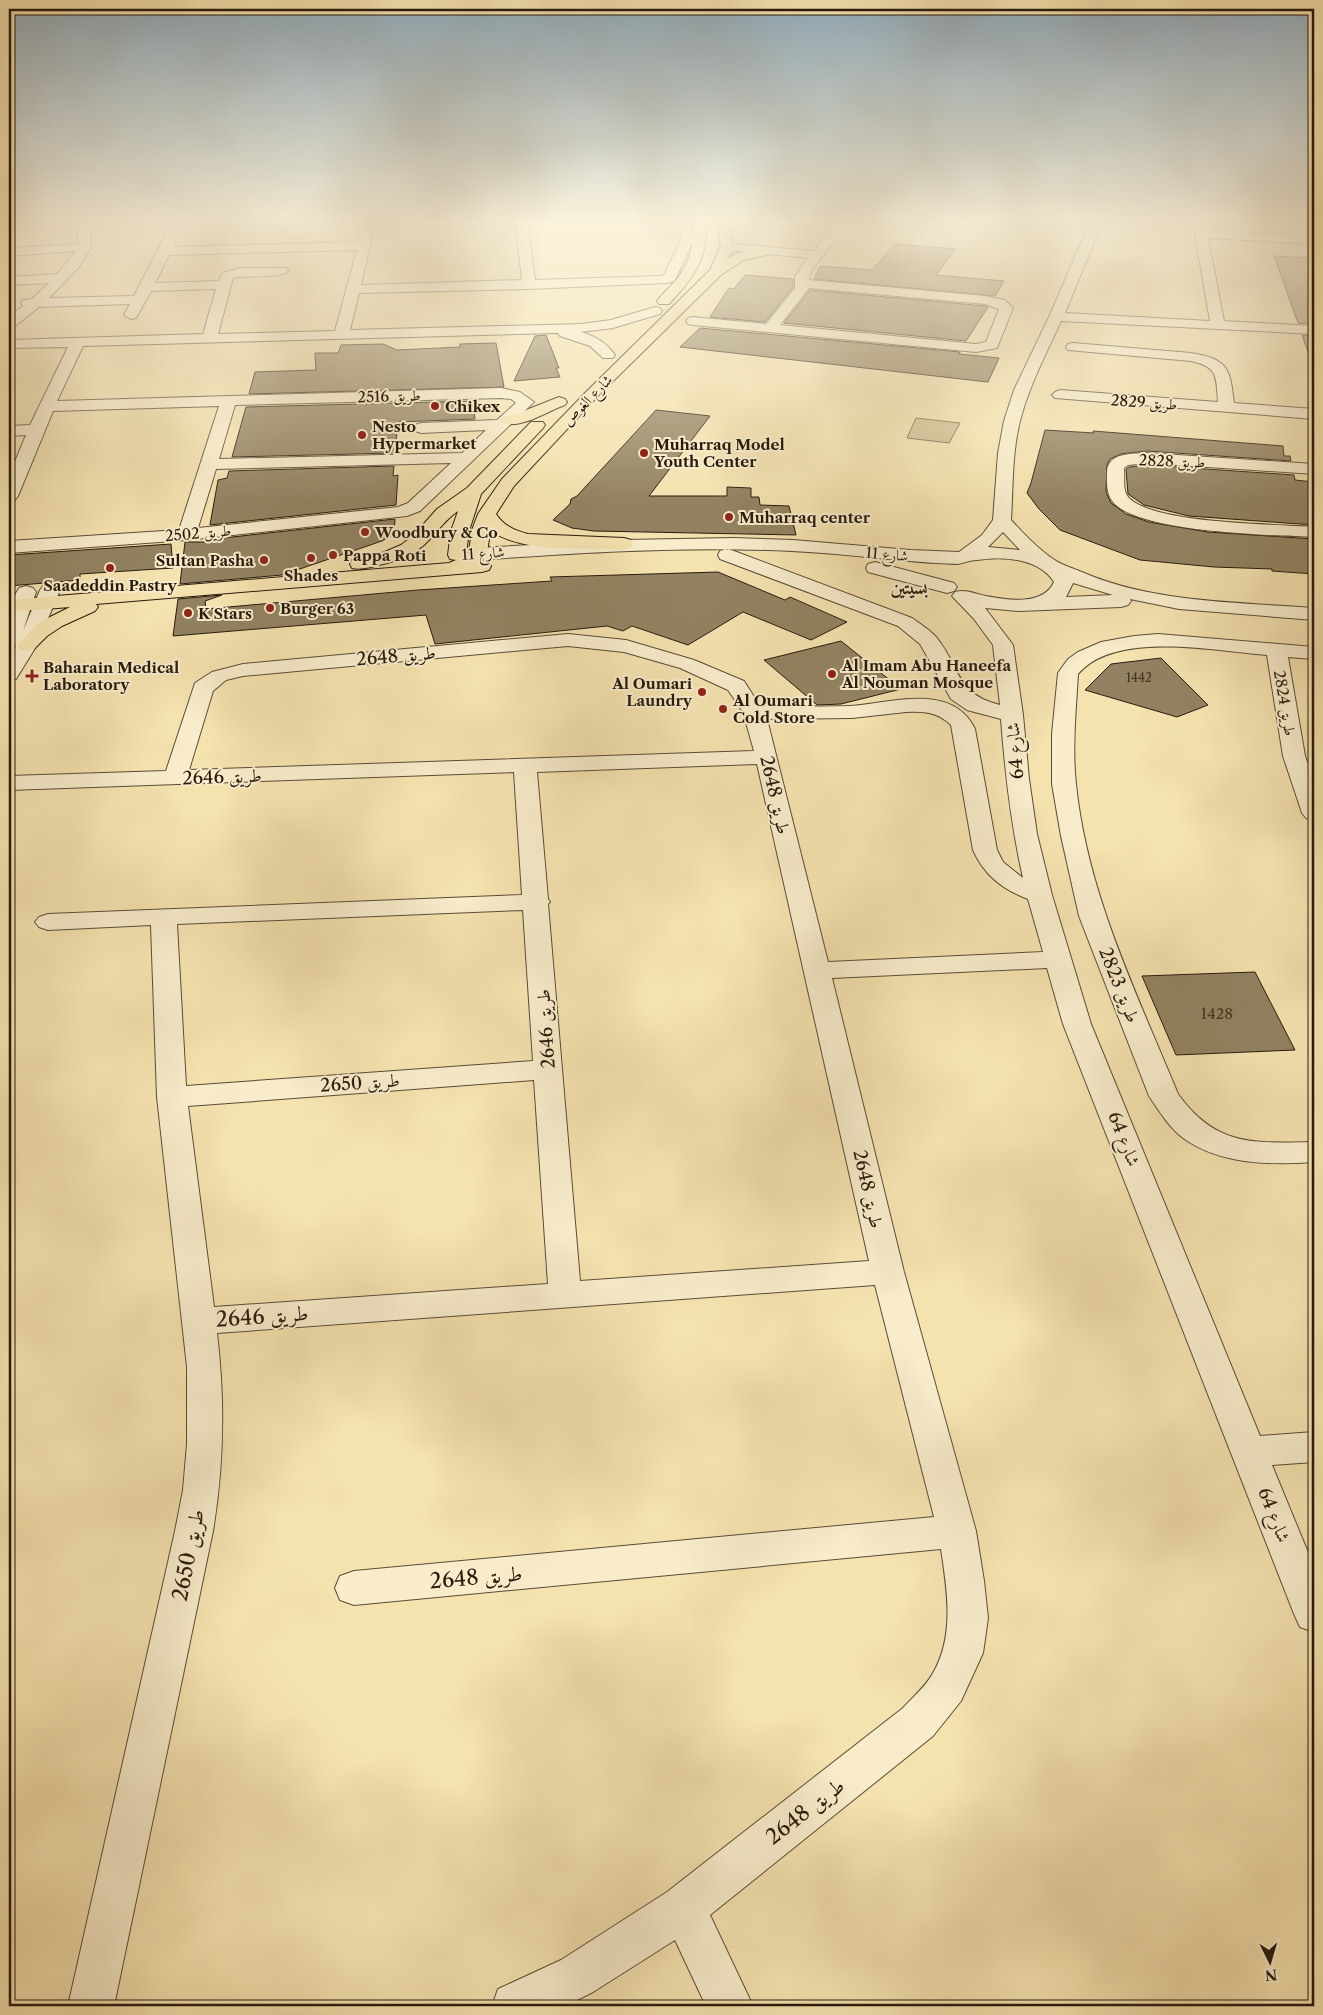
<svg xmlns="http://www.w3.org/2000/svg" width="1323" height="2015" font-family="'Libre Caslon Text',Amiri,serif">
<rect width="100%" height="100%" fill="#f4e2af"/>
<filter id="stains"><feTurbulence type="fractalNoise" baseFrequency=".004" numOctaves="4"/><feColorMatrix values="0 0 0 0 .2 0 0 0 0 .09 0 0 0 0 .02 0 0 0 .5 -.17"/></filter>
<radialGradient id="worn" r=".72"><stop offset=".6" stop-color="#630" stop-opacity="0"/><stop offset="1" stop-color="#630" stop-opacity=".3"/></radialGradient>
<!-- green -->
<path fill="#d1c093" stroke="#7c6d50" d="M916 418 960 423 949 443 907 438Z"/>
<!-- building -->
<path fill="#928261" stroke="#271a0d" d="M895 244 956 249 936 275 1004 281 995 296 814 279 820 266 872 270Z
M1274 256 1314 258V324L1298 323Z
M745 275 793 279V287L765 322 710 317 729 288 734 289Z
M810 290 985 306 988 307 966 341 784 323Z
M700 328 960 352 959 354 999 358 988 382 680 347Z
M546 335 559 368H556L560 377 514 381 535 336Z
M1302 335 1314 336V360H1311Z
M496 343 504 387 249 394 255 372 316 370 315 353H338L341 345 383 344 397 350 460 347V344Z
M473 401 475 419 398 422 395 453 232 457 246 407Z
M656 410 710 416 649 496H727V487L751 488V497H759L760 505 789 506 796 535 594 531 572 528 553 520 570 504 571 499 577 496Z
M1045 430 1094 433 1093 431 1283 446 1284 456H1290L1291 461 1147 451 1121 454 1110 459 1107 465 1106 492 1111 503 1126 514 1149 522 1208 532 1314 539V574L1272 571V569L1214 567 1140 560 1060 530 1039 509 1027 493 1031 483Z
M1147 465 1294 475 1295 480 1314 482V525L1189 516 1144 505 1128 494 1126 469 1129 467Z
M394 466 393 476 398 475 396 505 210 525 218 480 227 478 229 471Z
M395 519 394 534 382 541 282 575 180 584 185 542H205V540Z
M171 544 173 568 80 574V580L9 586V555Z
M718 572 785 600 790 597 847 622 811 640 743 612 688 645 632 626 623 631 607 626 435 644 426 615 173 636 178 599 222 595 205 601 206 609 418 590 552 581 550 577Z
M841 641 901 689 841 704 817 705 764 660Z
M1161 658 1208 705 1177 717 1085 690 1111 664Z
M1255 972 1295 1050 1176 1055 1142 976Z"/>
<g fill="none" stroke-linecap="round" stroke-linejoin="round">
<!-- minor casing -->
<g stroke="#5a4c36" stroke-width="2">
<path id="minor" d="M77 220H89L91 247 78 268 49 298 134 296 173 220H185L173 247 358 242 360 220H372L370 246 361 285 522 280 515 220H527L535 280 661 276 664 275 682 238 679 220H691L694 238 676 278 674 281 667 283 529 289 359 293 350 330 581 324 611 320 655 307 660 308 662 311 660 314 613 328 581 332C595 336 606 342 615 355L613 358H603L590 346 560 336 558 333 83 346 57 401 501 388 520 392 534 402 420 511 407 516 187 540 9 553V541L179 530 219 406 53 411 18 496 15 500 9 501V476L26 435 9 436V426L30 425 68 347 9 348V340L203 334 216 289 151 291 136 318 131 319 124 315 130 304 39 307 14 327 9 328V317L23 306 21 303 23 300 32 299 49 283 9 285V277L57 274 76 251 9 256V248L78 244ZM357 250 335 331 218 334 233 278C246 275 281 279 288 271L286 268H241L222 273 219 281 155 283 169 255ZM501 398 511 399 516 403 497 420 421 423 415 425 413 428 415 431 421 433 486 430 462 453 219 459 235 405ZM451 463 408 503 398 507 198 528 216 469Z
M839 220H851L811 271 809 280 985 296 1005 300 1013 308 997 348 976 352 693 325 688 324 686 321 688 318 693 317 766 324 795 288V276L808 258 727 250 723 249 721 246 723 243 814 251ZM809 288 985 304 999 309 986 342 976 344 780 325Z
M1091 220H1103L1065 313 1210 321 1195 234 1190 220H1202L1206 231 1314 236V244L1208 238 1224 321 1314 326V334L1061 321C1046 354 1029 386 1020 421 1012 453 1013 487 1011 520 1024 534 1037 548 1053 559 1060 564 1069 567 1077 570 1150 603 1236 602 1314 608V620L1179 609 1130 599 1131 601 1128 605 1121 607 1019 611 985 608 1013 645 1023 715 1029 779 1037 834 1052 895 1091 1024 1260 1436 1314 1432V1462L1272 1465 1314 1567V1632L1300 1627 1294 1614 1063 1024 1047 968 832 978 904 1272 976 1531 984 1581 988 1618 983 1653 961 1701 933 1736 710 1915 753 2006H706L675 1940 593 1992 565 2006H492L498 1989 561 1960 667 1892 903 1708C913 1697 926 1686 933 1673 955 1635 947 1590 941 1549L354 1605 340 1600 335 1588 340 1576 354 1571 934 1517 875 1285 217 1333C225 1399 224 1465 213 1531L114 2006H68L175 1531 183 1490 187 1444V1367L157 1097 151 925 48 930 39 927 35 922 39 917 48 914 522 895 514 772 9 790V776L166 771 195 683 212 672 243 664 568 634 626 640 694 660 744 681 760 706C790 706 819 707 849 706 889 704 952 681 975 729L997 850 1003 862 1023 878C1011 825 1005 773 1001 719L967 710 951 699 920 644 898 626 720 559 718 555 720 551 727 549 734 551 912 618C920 624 930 630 936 637 962 669 954 693 1000 705L993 645 974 619 952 596 955 592C966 589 975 594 986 596 1008 600 1043 606 1054 582 1039 558 1003 556 977 560 970 560 964 563 958 564 950 564 942 563 934 563 879 559 823 551 767 550 671 547 574 553 478 560L471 558 469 554 471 550 478 548 624 540 733 538 793 540 911 550 959 552 982 535 993 520 998 453 1004 421 1014 390 1049 317ZM1003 532 1020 550 988 547ZM1073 583 1113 595 1066 597ZM568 646 624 652 680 668 728 690 743 712 754 751 189 770 213 691 226 680 243 676ZM906 712C923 711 938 712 951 725L973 850C984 875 1002 889 1028 899L1043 952 828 962 767 719 852 718ZM757 764 869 1261 580 1281 548 904 550 902 548 899 537 772ZM523 910 533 1061 186 1086 177 924ZM534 1080 548 1284 214 1307 188 1106Z
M1073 343 1191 353C1228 359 1230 368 1234 403L1314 409V419L1055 398 1052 395 1055 392 1060 390 1218 402C1216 378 1219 367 1191 361L1068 350 1066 347 1068 344Z
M1147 453 1314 464V474L1147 463 1128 465 1124 468C1125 477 1122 491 1129 498 1155 524 1275 524 1314 527V537C1273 535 1139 533 1113 502 1106 493 1107 483 1107 472 1108 452 1132 454 1147 453Z
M875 562 954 583 957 587 954 591 947 593 868 572 866 568 868 564Z
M50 584 57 586 60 590 37 645 16 679 9 681V658L16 646 9 648C9 627 7 606 19 588L26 586 33 588 36 592 23 631 40 590 43 586Z
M1158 634 1314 647V659L1288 657 1305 756 1314 781V820L1306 818 1302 813 1283 756 1267 655C1215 651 1115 630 1078 674 1076 710 1072 748 1076 784 1087 893 1137 994 1178 1094 1216 1147 1254 1143 1314 1142V1162C1270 1165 1221 1165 1183 1138 1169 1127 1159 1111 1149 1096L1079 916 1061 836 1052 784V734L1058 673 1068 659 1078 652 1101 642 1134 636Z"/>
</g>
<!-- major casing -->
<g stroke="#271a0d" stroke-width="2">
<path id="major" d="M694 220H706C708 259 695 276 669 304H659L657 301C663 293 670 287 676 280 691 262 694 243 694 220Z
M717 220H729L733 246 728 259 735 254 767 247 773 251 772 254 744 260 721 275 598 396 514 486 496 514C504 526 514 530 528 534L624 538 631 540 633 544 631 548 624 550C580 546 530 555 490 531L487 554 482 560 489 562 491 566 489 570 482 572 96 604 98 607 95 611 62 626 47 636 34 649 27 651 20 649 17 645 40 622 70 607 9 612V600L449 563 456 560 450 559 448 555 451 531 458 511C446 519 438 531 428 541 415 555 397 561 379 565 370 567 362 570 352 568L350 564 352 560 380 554 401 545 414 535 437 509 467 488 531 422H543L545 425 543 428 481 494 469 531 466 554 469 552 472 530 478 514 502 479 588 390 710 270 721 246Z
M559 397 565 399 567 402 565 405C545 412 523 429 501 423L499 420 501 417 516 414Z"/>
</g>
<!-- minor -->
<use href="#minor" fill="#f8eccb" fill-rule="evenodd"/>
<!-- major -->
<use href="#major" fill="#f4e2af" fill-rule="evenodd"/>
</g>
<!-- sky -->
<linearGradient id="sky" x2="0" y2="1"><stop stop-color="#91abbb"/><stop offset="0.44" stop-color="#faf2db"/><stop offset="1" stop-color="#faf2db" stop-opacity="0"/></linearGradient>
<rect width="1323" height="502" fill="url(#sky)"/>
<!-- markers -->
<g fill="#8f2418" stroke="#f8eccb" stroke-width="2">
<circle cx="435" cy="406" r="5"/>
<circle cx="362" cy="435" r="5"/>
<circle cx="644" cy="453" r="5"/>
<circle cx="729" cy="517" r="5"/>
<circle cx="365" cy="532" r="5"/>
<circle cx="333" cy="555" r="5"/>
<circle cx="311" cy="558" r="5"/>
<circle cx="264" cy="560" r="5"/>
<circle cx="110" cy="568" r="5"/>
<circle cx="270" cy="608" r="5"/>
<circle cx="188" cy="613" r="5"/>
<circle cx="832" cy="674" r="5"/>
<path d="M29.5 668.5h5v5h5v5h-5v5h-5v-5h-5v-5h5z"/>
<circle cx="702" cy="692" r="5"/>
<circle cx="723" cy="709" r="5"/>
</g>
<g text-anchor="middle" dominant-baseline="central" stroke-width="4" stroke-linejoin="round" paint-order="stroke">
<!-- far-number labels -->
<g font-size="12" fill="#423422">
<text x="1139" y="677">1442</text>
</g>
<!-- far-street labels -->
<g font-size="15" fill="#271a0d" stroke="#f8eccb">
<text transform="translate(389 396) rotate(-2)">طريق 2516</text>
<text transform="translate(587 400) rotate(-46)">شارع الغوص</text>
<text transform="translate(1144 402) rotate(4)">طريق 2829</text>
<text transform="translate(1172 461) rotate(2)">طريق 2828</text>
<text transform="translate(198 533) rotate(-5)">طريق 2502</text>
<text transform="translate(483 553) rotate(-4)">شارع 11</text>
<text transform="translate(887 554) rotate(5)">شارع 11</text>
<text transform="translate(1285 703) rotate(80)">طريق 2824</text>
</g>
<!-- far-poi labels -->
<g font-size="15" font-weight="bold" fill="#271a0d" stroke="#f8eccb" text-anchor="start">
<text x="445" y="406">Chikex</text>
<text x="372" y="426">Nesto<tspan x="372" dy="17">Hypermarket</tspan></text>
<text x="654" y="444">Muharraq Model<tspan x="654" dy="17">Youth Center</tspan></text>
<text x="739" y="517">Muharraq center</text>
<text x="375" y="532">Woodbury &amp; Co</text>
<text x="343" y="555">Pappa Roti</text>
<text x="254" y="560" text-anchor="end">Sultan Pasha</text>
<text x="311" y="575" text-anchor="middle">Shades</text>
<text x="110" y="585" text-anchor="middle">Saadeddin Pastry</text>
<text x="280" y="608">Burger 63</text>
<text x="198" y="613">K Stars</text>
<text x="842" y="665">Al Imam Abu Haneefa<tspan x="842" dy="17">Al Nouman Mosque</tspan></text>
<text x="43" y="667">Baharain Medical<tspan x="43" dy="17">Laboratory</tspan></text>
<text x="692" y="683" text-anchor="end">Al Oumari<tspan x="692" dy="17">Laundry</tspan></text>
<text x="733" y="700">Al Oumari<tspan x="733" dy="17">Cold Store</tspan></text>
</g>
<!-- number labels -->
<g font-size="15" fill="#423422">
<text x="1217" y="1013">1428</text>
</g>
<!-- street labels -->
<g font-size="18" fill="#271a0d" stroke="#f8eccb">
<text transform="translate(396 656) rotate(-5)">طريق 2648</text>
<text transform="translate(1015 751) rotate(-95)">شارع 64</text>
<text transform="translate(222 777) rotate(-2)">طريق 2646</text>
<text transform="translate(775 795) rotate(77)">طريق 2648</text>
<text transform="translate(1119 985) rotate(68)">طريق 2823</text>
<text transform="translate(546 1029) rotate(-94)">طريق 2646</text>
<text transform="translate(360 1083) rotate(-4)">طريق 2650</text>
<text transform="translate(1124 1139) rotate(68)">شارع 64</text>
<text transform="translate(868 1189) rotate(77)">طريق 2648</text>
<text transform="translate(1274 1515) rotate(68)">شارع 64</text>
</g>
<!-- far-district labels -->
<g font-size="19" font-weight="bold" fill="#271a0d" stroke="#f8eccb">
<text x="909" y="587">بسيتين</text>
</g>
<!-- near-street labels -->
<g font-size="21" fill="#271a0d" stroke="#f8eccb">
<text transform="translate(262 1316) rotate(-4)">طريق 2646</text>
<text transform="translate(188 1555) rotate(-79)">طريق 2650</text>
<text transform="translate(476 1577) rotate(-5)">طريق 2648</text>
<text transform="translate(805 1811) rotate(-38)">طريق 2648</text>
</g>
</g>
<!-- margin -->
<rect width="1323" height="2015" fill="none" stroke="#f4e2af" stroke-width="30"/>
<rect x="10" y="10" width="1303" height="1995" fill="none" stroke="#271a0d" stroke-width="2.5"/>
<rect x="15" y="15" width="1293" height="1985" fill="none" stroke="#271a0d"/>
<!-- north arrow -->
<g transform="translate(1270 1962) rotate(175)" stroke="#f8eccb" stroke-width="4" paint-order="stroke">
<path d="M0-4L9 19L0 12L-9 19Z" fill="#271a0d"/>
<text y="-8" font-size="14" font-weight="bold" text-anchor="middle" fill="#271a0d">N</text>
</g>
<rect width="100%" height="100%" filter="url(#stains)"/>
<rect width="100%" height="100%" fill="url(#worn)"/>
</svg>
